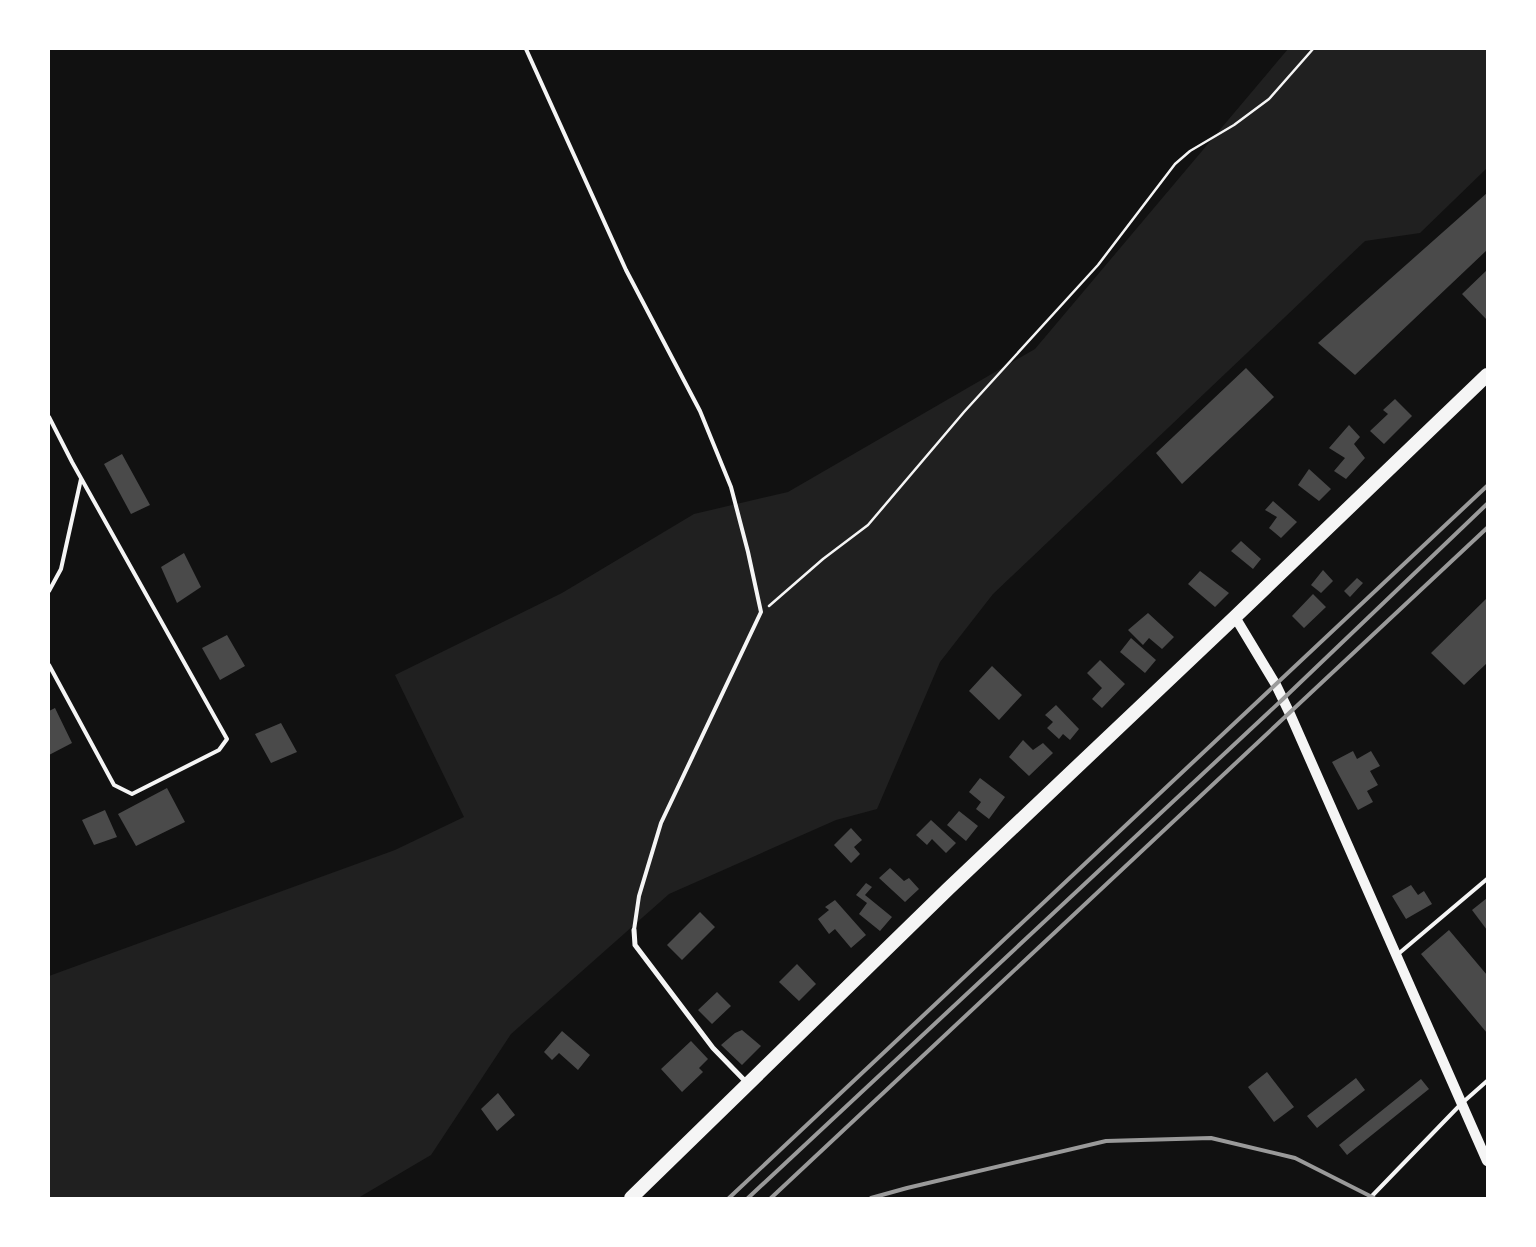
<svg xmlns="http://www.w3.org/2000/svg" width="1536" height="1247" font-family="Lato,sans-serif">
<rect width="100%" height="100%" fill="#111"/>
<!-- green -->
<path fill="#202020" d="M1288 49H1487V168L1420 233 1365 241 993 594 940 662 877 809 836 820 669 894 511 1034 431 1155 358 1198H49V976L395 850 464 817 395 675 562 593 694 514 788 492 1035 349Z"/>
<!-- building -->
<path fill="#4a4a4a" d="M1487 193V250L1355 375 1318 343Z
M1487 270V320L1462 294Z
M1246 368 1274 397 1182 484 1156 453Z
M1395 399 1412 416 1384 444 1370 431 1388 414 1383 410Z
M1349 425 1360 437 1354 444 1365 458 1346 479 1334 471 1345 458 1329 448Z
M122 454 150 505 131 514 104 464Z
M1309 469 1331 489 1319 501 1298 485Z
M1273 501 1297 522 1281 538 1269 528 1277 517 1265 510Z
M1241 541 1261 559 1253 569 1231 551Z
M184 553 201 587 177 603 161 567Z
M1323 570 1333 581 1321 593 1311 585Z
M1200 571 1229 593 1215 607 1188 584Z
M1357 578 1363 583 1350 597 1344 591Z
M1313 594 1326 607 1304 628 1292 616Z
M1487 598V663L1464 685 1431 653Z
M1148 613 1174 637 1162 649 1149 638 1143 645 1128 630Z
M227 635 245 666 220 680 202 648Z
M1131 638 1156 660 1145 673 1120 652Z
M1100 660 1125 684 1102 708 1092 699 1102 688 1087 673Z
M992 666 1022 695 999 720 969 691Z
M1056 705 1079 729 1070 740 1063 734 1059 739 1047 728 1053 722 1045 715Z
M55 708 72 743 49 755V711Z
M281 723 297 752 271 763 255 734Z
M1023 740 1033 750 1043 743 1053 753 1029 776 1009 757Z
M1353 751 1357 759 1371 751 1380 766 1370 771 1378 785 1367 791 1373 802 1358 810 1332 762Z
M980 778 1005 797 989 819 976 809 981 802 969 792Z
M167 788 185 822 136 846 118 814Z
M105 810 117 837 94 845 82 820Z
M959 811 978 826 966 841 947 825Z
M931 820 956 843 946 853 932 839 927 845 916 835Z
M851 828 862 840 854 847 860 854 851 863 834 845Z
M890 868 904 881 909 878 919 889 905 902 879 878Z
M866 883 872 887 865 895 892 917 880 931 859 914 867 903 856 895Z
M1411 885 1418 895 1424 891 1432 904 1406 919 1392 896Z
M1487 898V930L1472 910Z
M835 900 866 935 851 948 835 929 829 934 818 919 829 910 825 907Z
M700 912 715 927 682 960 667 945Z
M1449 930 1487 975V1033L1421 954Z
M797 964 816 984 799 1001 779 982Z
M717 992 731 1006 712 1024 698 1010Z
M742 1030 761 1046 742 1065 721 1045 735 1033Z
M562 1031 590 1055 578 1070 559 1053 552 1060 544 1052Z
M691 1041 708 1059 699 1068 703 1072 682 1092 661 1069Z
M1267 1072 1294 1107 1274 1122 1248 1087Z
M1356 1078 1365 1090 1317 1128 1307 1116Z
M1421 1079 1429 1089 1347 1155 1339 1145Z
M498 1093 515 1115 497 1131 481 1109Z"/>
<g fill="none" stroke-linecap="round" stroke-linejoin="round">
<!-- path -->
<path stroke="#f5f5f5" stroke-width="2.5" d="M769 606 823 559 868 525 964 412 1098 265 1175 164 1190 151 1234 125 1269 99 1313 49"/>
<!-- service -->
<path stroke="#f5f5f5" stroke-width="4" d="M526 49 626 270 700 411 731 487 748 552 761 612 661 823 639 896 634 930
M49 417 72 462 227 739 219 750 132 794 114 785 49 665
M49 591 61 569 81 479
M1397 955 1487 879
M1370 1198 1461 1104 1487 1081"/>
<!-- minor -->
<path stroke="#f5f5f5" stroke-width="5" d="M634 930 635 945 713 1048 748 1084"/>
<!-- secondary -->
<path stroke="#f5f5f5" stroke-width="10" d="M1235 617 1276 685 1290 714 1487 1161"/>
<!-- trunk -->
<path stroke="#f5f5f5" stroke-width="14" d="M631 1198 948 889 1235 617 1487 375"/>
<!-- rail -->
<path stroke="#9a9a9a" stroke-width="4" d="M729 1198 1487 486
M748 1198 1283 699 1487 504
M771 1198 1487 528
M871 1198 907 1188 1106 1141 1211 1138 1295 1158 1374 1198"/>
</g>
<!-- border -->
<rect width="1536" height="1247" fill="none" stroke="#ffffff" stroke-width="100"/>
</svg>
